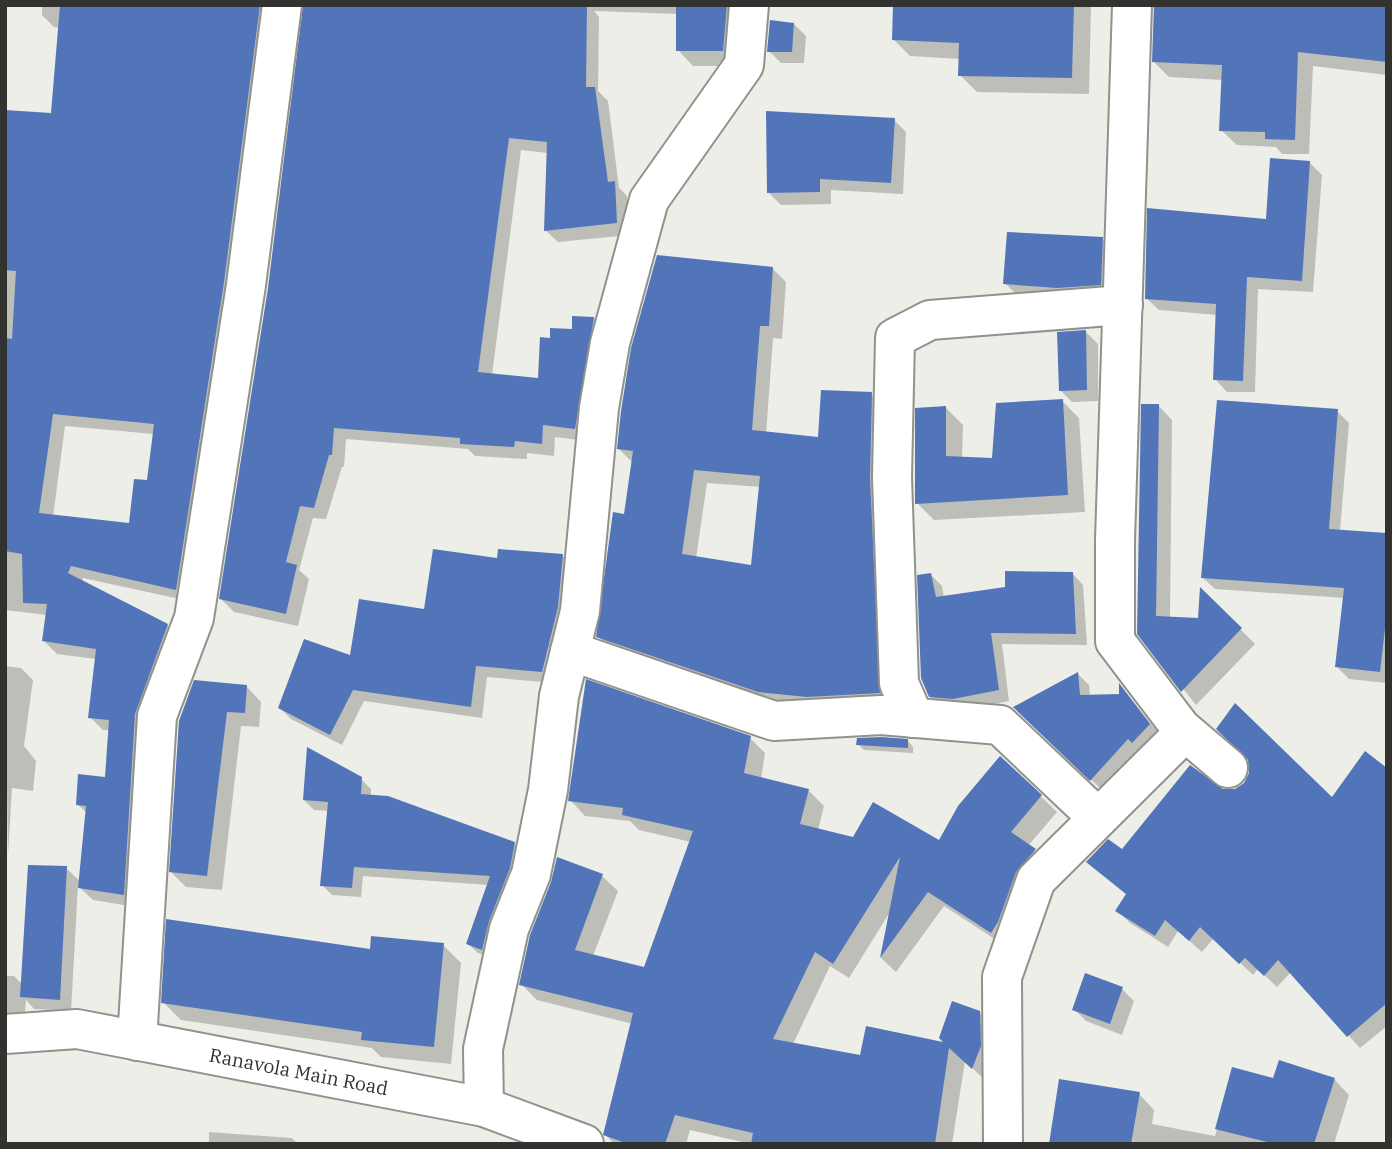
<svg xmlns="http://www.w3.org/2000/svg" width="1392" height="1149" font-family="'IBM Plex Serif',serif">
<rect width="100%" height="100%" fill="#edeee7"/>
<!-- shadow -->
<path fill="#0003" fill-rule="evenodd" d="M42 5H277L189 601 83 578 82 582 167 625 180 638 136 907 93 900 78 886 71 1011 34 1009 26 1000 24 1023 5 1027V976H14L23 985 66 868 81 882 87 813 77 804 107 779 110 730H103L90 717 96 659 57 654 44 641 47 615 5 610V112L52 114 60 28 54 27 42 15ZM65 426 154 434 148 482 130 525 53 517Z
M305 5H750L738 66H693L678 50V14L594 11 599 17 598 91 608 101 619 188 627 196 629 235 558 242 545 230 548 153 521 150 492 375 540 380 551 340 594 318 606 331 587 441 555 437 554 456 527 453V459L475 456 468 449 346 439 344 467H342L326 519 313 518 299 570 309 579 298 626 234 612 221 599 269 288Z
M895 5H1091L1089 94 977 92 960 75V59L910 56 893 39Z
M1387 5V75L1313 66 1309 154H1282L1276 147 1237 145 1221 130 1223 80 1169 77 1154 62Z
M794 24 806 36 804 63H781L769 51Z
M894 120 906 132 903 194 831 190V204L781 205 769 193Z
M1310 163 1322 175 1313 292 1258 289 1255 392H1227L1215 379 1218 315 1159 310 1146 298 1268 221Z
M1102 239 1114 251 1113 296 1017 295 1005 283Z
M772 268 786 282 782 339 773 338 766 434 820 439 871 394 885 408 892 706 773 705 612 650 598 636 625 516 633 463 619 449ZM707 483 761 487 753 567 696 558Z
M1086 332 1098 344V401L1072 402 1060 390Z
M1062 401 1079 418 1085 512 934 520 917 503 946 408 963 425 962 458 994 460Z
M1158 405 1172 420 1170 618 1199 619 1202 591 1255 644 1196 705 1139 633Z
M1337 411 1349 423 1340 531 1387 535V683L1349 679 1337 667 1345 598 1215 589 1203 578Z
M563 556 574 568 554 683 487 677 482 718 364 701 342 745 291 719 280 708 425 611Z
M1072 573 1083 585 1087 645 1002 644 1009 701 965 710 942 708 930 696V574L942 586 944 598 1006 589Z
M5 666 21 668 33 680 24 746 36 761 33 791 12 788 8 856Z
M1078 674 1089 685 1090 696H1120L1121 687 1161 736 1103 791 1016 707Z
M247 687 261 702 259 727 241 726 222 890 186 887 171 872 180 721Z
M750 738 765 753 761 779 808 790 824 806 818 830 854 839 940 842 1001 758 1057 812 1028 846 1050 865 1007 947 944 906 896 972 881 958 890 912 849 978 830 966 793 1044 862 1057 948 1045 979 1012 995 1028 988 1083 965 1061 952 1144H751L690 1130 686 1144H614L605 1134 633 1024 537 1000 521 984 602 876 618 891 593 956 645 969 691 842 639 830 630 821 585 816 570 800Z
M908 741 913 747V753L864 750 858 744Z
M1387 770V1026L1360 1048 1291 972 1277 987 1258 969 1253 975 1214 938 1202 952 1178 931 1168 947 1130 923 1118 911 1127 895 1088 862 1122 852 1223 791 1332 799Z
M361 779 371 789V796L514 843 524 853 492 958 478 953 468 944 489 885 363 876 361 897 332 895 322 885 329 811 314 810 304 800Z
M443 945 461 963 451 1064 381 1057 372 1048 181 1020 163 1002 371 951Z
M1122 989 1134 1001 1122 1035 1086 1021 1074 1009Z
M1233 1069 1274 1080 1334 1079 1349 1095 1334 1144H1051L1139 1094 1154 1110 1152 1124 1215 1136Z
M209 1132 292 1138 298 1144H209Z"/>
<!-- building -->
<path fill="#5275ba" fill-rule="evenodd" d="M60 5H260L224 282 176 590 71 566 68 573 168 624 135 714 124 895 78 888 86 806 76 805 78 774 105 777 109 720 88 718 96 649 42 641 47 604 23 603 22 554 5 551V338L12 339 16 271 5 270V110L51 113ZM53 414 154 424 147 480 134 479 129 523 39 513Z
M303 5H587L586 87H595L608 182 615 181 617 223 544 231 547 142 509 138 478 372 538 378 540 337 550 338V328L572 329V316L594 317 575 429 543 425 542 444 515 441 514 447 460 444V438L334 428 332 455H329L314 508 300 506 286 562 297 565 286 614 219 599 268 288Z
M676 5H727L723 51H676Z
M893 5H1074L1072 78 958 76 959 43 892 40Z
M1154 5H1387V62L1298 52 1295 140 1265 139V132L1219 131 1222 65 1152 62Z
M770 20 794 23 792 52H767Z
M766 111 895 118 891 183 820 179V192L767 193Z
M1270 158 1310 161 1302 281 1247 277 1243 381 1213 380 1216 304 1145 299 1147 208 1266 219Z
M1007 232 1103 237 1101 285 1057 288 1003 284Z
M657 255 773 267 769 326H760L752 430 818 437 821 390 872 392 870 478 880 693 807 697 758 692 596 637 613 512 624 514 633 451 617 449 621 411 631 348ZM694 470 760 476 751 565 682 554Z
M1086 330 1087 390 1059 391 1057 332Z
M1063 399 1068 495 915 504V408L946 406V456L992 458 996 403Z
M1217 400 1338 409 1329 529 1387 533V611L1380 672 1335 667 1344 588 1201 578Z
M1141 404H1159L1156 616 1198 618 1200 587 1242 628 1181 692 1137 634Z
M433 549 497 558 498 549 563 554 558 607 542 672 476 666 471 707 353 690 330 735 278 708 304 639 350 655 359 599 424 609Z
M1005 571 1073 572 1076 634 991 633 999 690 953 699 929 697 921 678 917 575 931 573 936 597 1005 587Z
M1078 672 1080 695 1119 694V683L1150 724 1132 743 1128 739 1090 781 1013 707Z
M586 679 751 736 744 773 809 789 800 824 853 837 873 802 939 840 958 806 1000 756 1042 795 1011 832 1036 849 1016 872 998 922 991 933 928 892 880 958 900 857 833 964 815 952 773 1039 860 1055 866 1026 943 1042 939 1038 952 1001 980 1011 981 1046 972 1069 949 1048 935 1144H751L753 1133 675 1115 665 1144H628L603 1135 633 1013 519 985 530 935 551 882 557 857 603 874 575 950 644 967 693 831 622 815 623 808 568 801Z
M194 680 247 685 245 713 227 712 207 876 169 872 179 721Z
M1235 703 1332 797 1365 751 1387 768V1003L1347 1037 1278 960 1264 976 1245 958 1239 964 1200 927 1189 941 1165 920 1155 936 1115 911 1126 894 1086 862 1108 839 1122 849 1190 765 1223 789H1235L1244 783 1249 773 1248 760 1216 729Z
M881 737 908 739V748L856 745 857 738Z
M307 747 362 777 361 794 388 796 515 842 510 868 489 921 482 950 466 944 490 876 354 867 352 888 320 886 328 802 303 800Z
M28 865 67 866 60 1000 20 997Z
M166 919 370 949 371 936 444 943 434 1047 361 1040 362 1032 161 1003Z
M1085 973 1123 987 1110 1024 1072 1010Z
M1279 1060 1335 1078 1314 1144H1275L1215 1129 1232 1067 1273 1078Z
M1059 1079 1140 1092 1131 1144H1049Z"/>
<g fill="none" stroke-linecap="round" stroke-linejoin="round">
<!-- minor casing -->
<g stroke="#90928b" stroke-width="42">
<g id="minor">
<path d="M1132 5 1115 540V641L1181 728 1228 768"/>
<path d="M570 651 774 721 881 715 1000 725 1098 818"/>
<path d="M914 718 899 683 892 477 895 338 930 320 1123 305"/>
<path id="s1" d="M5 1034 77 1029 484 1107 584 1144"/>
<path d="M137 1041 157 716 194 618 246 285 282 5"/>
<path d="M484 1107 483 1049 509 929 531 874 548 790 559 696 580 611 599 408 610 343 649 200 744 65 749 5"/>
<path d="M1003 1144 1002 977 1036 880 1185 732"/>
</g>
</g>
<!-- minor -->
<use href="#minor" stroke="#fff" stroke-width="38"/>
</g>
<g text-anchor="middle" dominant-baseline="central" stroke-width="7" stroke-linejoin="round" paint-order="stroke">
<!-- street labels -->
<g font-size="19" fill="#323330" stroke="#edeee7">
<text stroke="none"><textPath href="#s1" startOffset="298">Ranavola Main Road</textPath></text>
</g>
</g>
<!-- border -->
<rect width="1392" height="1149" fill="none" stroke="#323330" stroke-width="14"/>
</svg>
